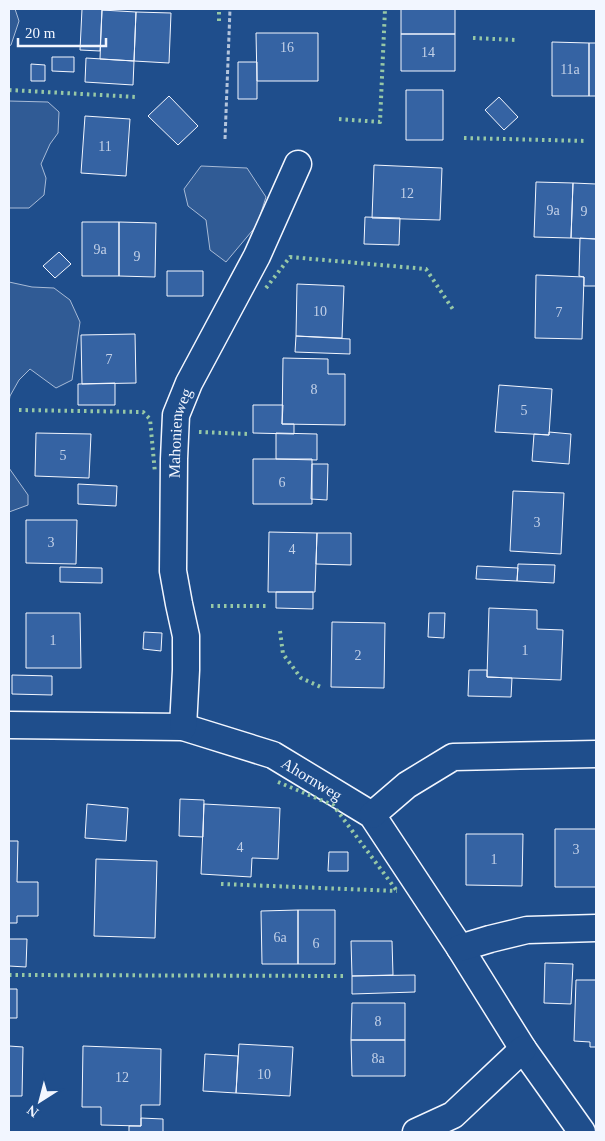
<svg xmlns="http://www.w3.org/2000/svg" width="605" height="1141" font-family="'Times New Roman',serif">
<rect width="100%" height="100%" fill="#1f4e8c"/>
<!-- built -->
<path fill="#305b95" stroke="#a8bbd7" d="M9 9H15L19 21 11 45 9 46Z
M9 101 48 102 59 112 58 133 50 144 41 164 46 178 44 195 29 208H9Z
M201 166 247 168 266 197 257 225 226 262 210 250 206 220 188 206 184 189Z
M9 282 32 287 54 288 70 300 80 322 72 380 56 388 30 369 19 380 10 396 9 402Z
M9 468 28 495V505L9 512Z"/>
<!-- building -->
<path fill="#3563a3" stroke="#f2f6ff" d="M82 9H110V10H102L100 51 80 50Z
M401 9H455V34H401Z
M102 10 136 12 134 61 100 59Z
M136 12 171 13 169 63 134 61Z
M256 33H318V81H257Z
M401 34H455V71H401Z
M552 42 589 43V96H552Z
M589 43H596V96H589Z
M52 57H74V72L52 71Z
M86 58 134 61 133 85 85 82Z
M238 62H257V99H238Z
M31 64 45 65V81H31Z
M406 90H443V140H406Z
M169 96 198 126 178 145 148 116Z
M499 97 518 117 504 130 485 110Z
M85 116 130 119 126 176 81 173Z
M374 165 442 168 440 220 372 218Z
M536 182 573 183 571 238 534 237Z
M573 183 596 184V239L571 238Z
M365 217 400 218 399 245 364 244Z
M82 222H119V276H82Z
M119 222 156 223 155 277 119 276Z
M580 238 596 239V286H584V277L579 276Z
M59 252 71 264 55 278 43 266Z
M167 271H203V296H167Z
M536 275 584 277 582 339 535 338Z
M297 284 344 286 342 338 296 336Z
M135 334 136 383 82 384 81 335Z
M296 336 350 339V354L295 352Z
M283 358 328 359V374H345V425L282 424Z
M115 383V405H78V384Z
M499 385 552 389 549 435 495 432Z
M253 405H283L282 424H294V434L253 433Z
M549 432 571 434 569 464 532 461 534 434 549 435Z
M36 433 91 434 89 478 35 476Z
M276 433 317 434V460L276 459Z
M253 459H312V504H253Z
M312 464H328L327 500 311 499Z
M78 484 117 486 116 506 78 504Z
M513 491 564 493 561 554 510 551Z
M26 520H77L76 564 26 563Z
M269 532 317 533 315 592H268Z
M317 533H351V565L316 564Z
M518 564 555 565 554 583 517 581Z
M477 566 518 568 517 581 476 579Z
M60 567 102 568V583L60 582Z
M276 592H313V609L276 608Z
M489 608 537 610V629L563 630 561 680 487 677Z
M26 613H80L81 668H26Z
M429 613H445L444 638 428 637Z
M332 622 385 623 384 688 331 687Z
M144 632 162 633 161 651 143 649Z
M469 670H487V677L512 678 511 697 468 696Z
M12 675 52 676V695L12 694Z
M180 799 204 800 203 837 179 836Z
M87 804 128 808 126 841 85 838Z
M204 804 280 808 278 859 252 858 251 877 201 874Z
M555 829H596V887H555Z
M466 834H523L522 886 466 885Z
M9 841H18L17 882H38V916H17V923H9Z
M329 852H348V871H328Z
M96 859 157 861 155 938 94 936Z
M298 910H335V964H298Z
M298 910V964H262L261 911Z
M9 939H27L26 967 9 966Z
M351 941H392L393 975 352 976Z
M545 963 573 964 571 1004 544 1003Z
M415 975V992L352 994V976Z
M576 980H596V1047H590V1042L574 1041Z
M9 989H17V1018H9Z
M352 1003H405V1040H351Z
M351 1040H405V1076H352Z
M239 1044 293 1047 290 1096 236 1093Z
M9 1046 23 1047 22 1096H9Z
M83 1046 161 1049 160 1105H141V1126L101 1125V1107H82Z
M205 1054 238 1056 236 1093 203 1091Z
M141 1118 163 1119V1132H129V1126H141Z"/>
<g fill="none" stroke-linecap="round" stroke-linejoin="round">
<!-- minor casing -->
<g stroke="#f2f6ff" stroke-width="29">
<g id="minor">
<path id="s1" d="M9 725 183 727 273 755 372 815 460 948 523 1049 582 1132"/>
<path id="s2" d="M183 727 186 670V636L179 604 173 571 174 459 176 415 189 383 257 256 298 164"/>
<path d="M372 815 407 785 453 757 596 754"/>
<path d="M460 948 490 939 527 930 596 928"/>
<path d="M416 1132 453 1115 523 1049"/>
</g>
</g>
<!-- path -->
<path stroke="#b3c4dc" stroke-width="3" stroke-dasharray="4 2.5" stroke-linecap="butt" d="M225 139 230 9"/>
<!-- minor -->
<use href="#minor" stroke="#1f4e8c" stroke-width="26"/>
<!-- hedge -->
<path stroke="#97c8a6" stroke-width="4" stroke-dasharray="2.5 4" stroke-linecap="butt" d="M219 21V9
M473 38 517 40
M9 90 137 97
M339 119 380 122 385 9
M464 138 587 141
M266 288 290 257 426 269 454 311
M19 410 143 412 150 419 155 473
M199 432 249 434
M211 606H268
M280 631 283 654 301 678 323 688
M278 782 333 805 397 891
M221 884 397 891
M9 975 346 976"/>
</g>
<g text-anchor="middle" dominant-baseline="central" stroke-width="4" stroke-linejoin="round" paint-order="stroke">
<!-- number labels -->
<g font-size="14" fill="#c3d1e8">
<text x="287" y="47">16</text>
<text x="428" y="52">14</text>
<text x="570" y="69">11a</text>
<text x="105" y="146">11</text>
<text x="407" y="193">12</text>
<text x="553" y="210">9a</text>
<text x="584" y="211">9</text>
<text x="100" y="249">9a</text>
<text x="137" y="256">9</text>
<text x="320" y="311">10</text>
<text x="559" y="312">7</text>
<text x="109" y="359">7</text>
<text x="314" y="389">8</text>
<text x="524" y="410">5</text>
<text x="63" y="455">5</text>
<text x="282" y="482">6</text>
<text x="537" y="522">3</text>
<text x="51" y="542">3</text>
<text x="292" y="549">4</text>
<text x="53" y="640">1</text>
<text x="525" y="650">1</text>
<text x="358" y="655">2</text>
<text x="240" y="847">4</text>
<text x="576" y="849">3</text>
<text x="494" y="859">1</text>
<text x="280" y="937">6a</text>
<text x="316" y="943">6</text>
<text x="378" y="1021">8</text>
<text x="378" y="1058">8a</text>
<text x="264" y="1074">10</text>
<text x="122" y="1077">12</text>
</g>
<!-- street labels -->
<g font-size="16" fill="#f2f6ff" stroke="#1f4e8c">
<text stroke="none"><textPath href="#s2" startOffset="296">Mahonienweg</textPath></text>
<text stroke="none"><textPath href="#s1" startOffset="314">Ahornweg</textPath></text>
</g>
</g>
<!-- border -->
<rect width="605" height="1141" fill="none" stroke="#f2f6ff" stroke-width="20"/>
<!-- north arrow -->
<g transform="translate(40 1101) rotate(216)" stroke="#1f4e8c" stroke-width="4" paint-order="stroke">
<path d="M0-4L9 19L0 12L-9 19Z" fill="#f2f6ff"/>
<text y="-8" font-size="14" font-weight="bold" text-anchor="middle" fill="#f2f6ff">N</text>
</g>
<!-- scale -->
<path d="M18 38v8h88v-8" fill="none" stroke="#f2f6ff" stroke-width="2.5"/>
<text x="25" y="38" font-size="15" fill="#f2f6ff" stroke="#1f4e8c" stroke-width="4" paint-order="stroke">20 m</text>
</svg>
